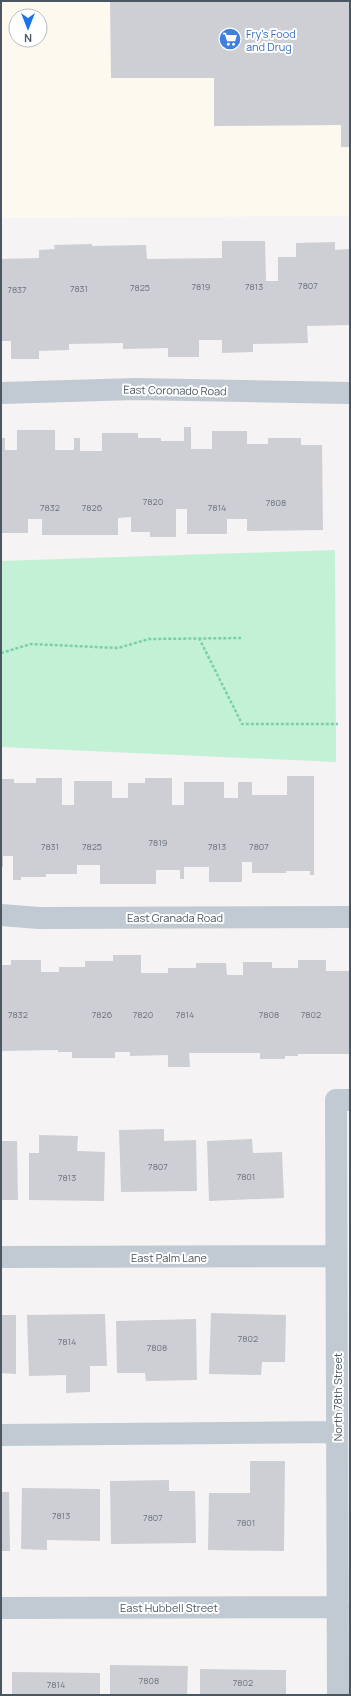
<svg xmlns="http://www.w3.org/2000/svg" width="351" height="1696" font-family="Manrope,sans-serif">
<rect width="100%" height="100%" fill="#f5f3f3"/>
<!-- commercial -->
<path fill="#fdf9ef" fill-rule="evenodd" d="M1 1H350V216L1 218ZM16 16H40V40H16Z"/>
<!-- green -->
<path fill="#c3f1d5" d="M335 550 336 762 1 747V561Z"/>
<!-- building -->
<path fill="#cdcfd5" d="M110 1H350V147H341V125L214 126V78H111Z
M222 241H265L266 281H278V257H296V243L335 242V250L350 249V325L307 326 308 343 253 344V352L222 353V340H199V357H168V348L123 349V343L69 344V350L39 351V359H11V341H1V259L39 258V250L55 249 54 245 92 244V246L146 245 147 259 222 258Z
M184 427H191V449H212V431H247V444H268V438H301V445H322L323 530 247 531V519H227V534H187V509H176V537H150V532H131V517L118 518V535H42V519H28V533H1V438H5V450H17V430H55V450H74V438H80V451H102V433H138V438H161V441H184Z
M287 776H314V875H310V871H286V873H252V862H242V882H209V867H184V879H180V870H156V884H100V865H77V874H46V877H21V880H13V856H3V867H1V779H14V783H36V778H62V805H74V781H112V798H128V783H145V778H172V805H184V782H224V798H238V782H252V795H287Z
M113 955H141V973H168V968H196V963H226L227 975H243V962H272V968H298V960H326V971H350V1054H298V1056H285V1059H260V1053H189L190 1067H168V1055L130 1056V1052H115V1058H72V1052H58V1050L3 1051 1 1052V965H11V960H41V972H59V967H85V961H113Z
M164 1129V1141L196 1140 197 1191 121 1192 119 1130Z
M39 1135 78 1136 77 1151 105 1152 104 1201 29 1200V1153H39Z
M252 1139 253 1153 282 1152 284 1198 209 1201 207 1141Z
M1 1141H17L18 1200H1Z
M211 1313 286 1315 285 1362H262L261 1375 209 1374Z
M105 1314 107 1366H90V1392L66 1393V1375L29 1376 27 1315Z
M1 1315H16V1374L1 1373Z
M196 1319 197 1380 146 1381 145 1373H117L116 1321Z
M250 1461H285L284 1551 208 1550 209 1493H250Z
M169 1480V1491H195L196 1543 111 1544 110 1481Z
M22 1488 100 1489V1541L47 1540V1550L21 1549Z
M1 1492H9L10 1551H1Z
M110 1665 188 1666 187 1695H110Z
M200 1669 286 1670V1695H200Z
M12 1672 100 1673V1695H12Z"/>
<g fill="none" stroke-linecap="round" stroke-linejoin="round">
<!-- path -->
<path stroke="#7ad0a6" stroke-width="2.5" stroke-dasharray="3 2" stroke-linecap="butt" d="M199 638 242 724H338
M1 653 31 644 118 648 149 639 241 638"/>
<!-- minor -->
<path stroke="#c1cad2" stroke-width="22" d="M1 393 136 389 350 393
M1 915 39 918 350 917
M1 1257 336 1256
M1 1435 337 1432
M1 1608 338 1607
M338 1695 336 1100H350"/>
</g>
<!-- icons -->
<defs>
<g id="supermarket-disc" transform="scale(1.15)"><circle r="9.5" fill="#3f7fe0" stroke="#fff"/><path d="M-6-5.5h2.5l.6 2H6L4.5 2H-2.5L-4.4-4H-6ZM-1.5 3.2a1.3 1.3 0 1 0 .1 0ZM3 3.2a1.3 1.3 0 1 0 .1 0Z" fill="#fff"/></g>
</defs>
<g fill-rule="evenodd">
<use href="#supermarket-disc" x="230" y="39"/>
</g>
<g text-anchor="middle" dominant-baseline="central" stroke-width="4" stroke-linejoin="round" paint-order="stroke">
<!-- number labels -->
<g font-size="9" fill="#6b747e">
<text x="308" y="285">7807</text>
<text x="201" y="286">7819</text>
<text x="254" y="286">7813</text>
<text x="140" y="287">7825</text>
<text x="79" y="288">7831</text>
<text x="17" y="289">7837</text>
<text x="153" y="501">7820</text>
<text x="276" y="502">7808</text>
<text x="50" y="507">7832</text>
<text x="92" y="507">7826</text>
<text x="217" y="507">7814</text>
<text x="158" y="842">7819</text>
<text x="50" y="846">7831</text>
<text x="92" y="846">7825</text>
<text x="217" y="846">7813</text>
<text x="259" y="846">7807</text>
<text x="18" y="1014">7832</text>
<text x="102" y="1014">7826</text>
<text x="143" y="1014">7820</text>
<text x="185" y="1014">7814</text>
<text x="269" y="1014">7808</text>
<text x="311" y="1014">7802</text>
<text x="158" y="1166">7807</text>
<text x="246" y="1176">7801</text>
<text x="67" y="1177">7813</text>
<text x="248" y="1338">7802</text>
<text x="67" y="1341">7814</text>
<text x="157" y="1347">7808</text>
<text x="61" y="1515">7813</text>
<text x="153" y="1517">7807</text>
<text x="246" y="1522">7801</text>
<text x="149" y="1680">7808</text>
<text x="243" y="1682">7802</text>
<text x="56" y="1684">7814</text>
</g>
<!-- shop labels -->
<g font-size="11" fill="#366cbe" stroke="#fff" text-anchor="start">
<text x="246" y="33">Fry's Food<tspan x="246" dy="13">and Drug</tspan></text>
</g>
<!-- street labels -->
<g font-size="11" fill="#4a5661" stroke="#fff">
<text transform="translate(175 390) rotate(1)">East Coronado Road</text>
<text x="175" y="917">East Granada Road</text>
<text x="169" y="1257">East Palm Lane</text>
<text transform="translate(337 1397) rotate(-90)">North 78th Street</text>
<text x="169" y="1607">East Hubbell Street</text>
</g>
</g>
<!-- border -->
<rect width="351" height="1696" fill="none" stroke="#4a5661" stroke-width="4"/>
<!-- north arrow -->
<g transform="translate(28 28) rotate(180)"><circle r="19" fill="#ffffff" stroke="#b7bbc0"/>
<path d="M0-3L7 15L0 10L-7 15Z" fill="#1a73e8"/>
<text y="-6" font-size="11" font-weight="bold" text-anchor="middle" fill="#4a5661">N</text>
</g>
</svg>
